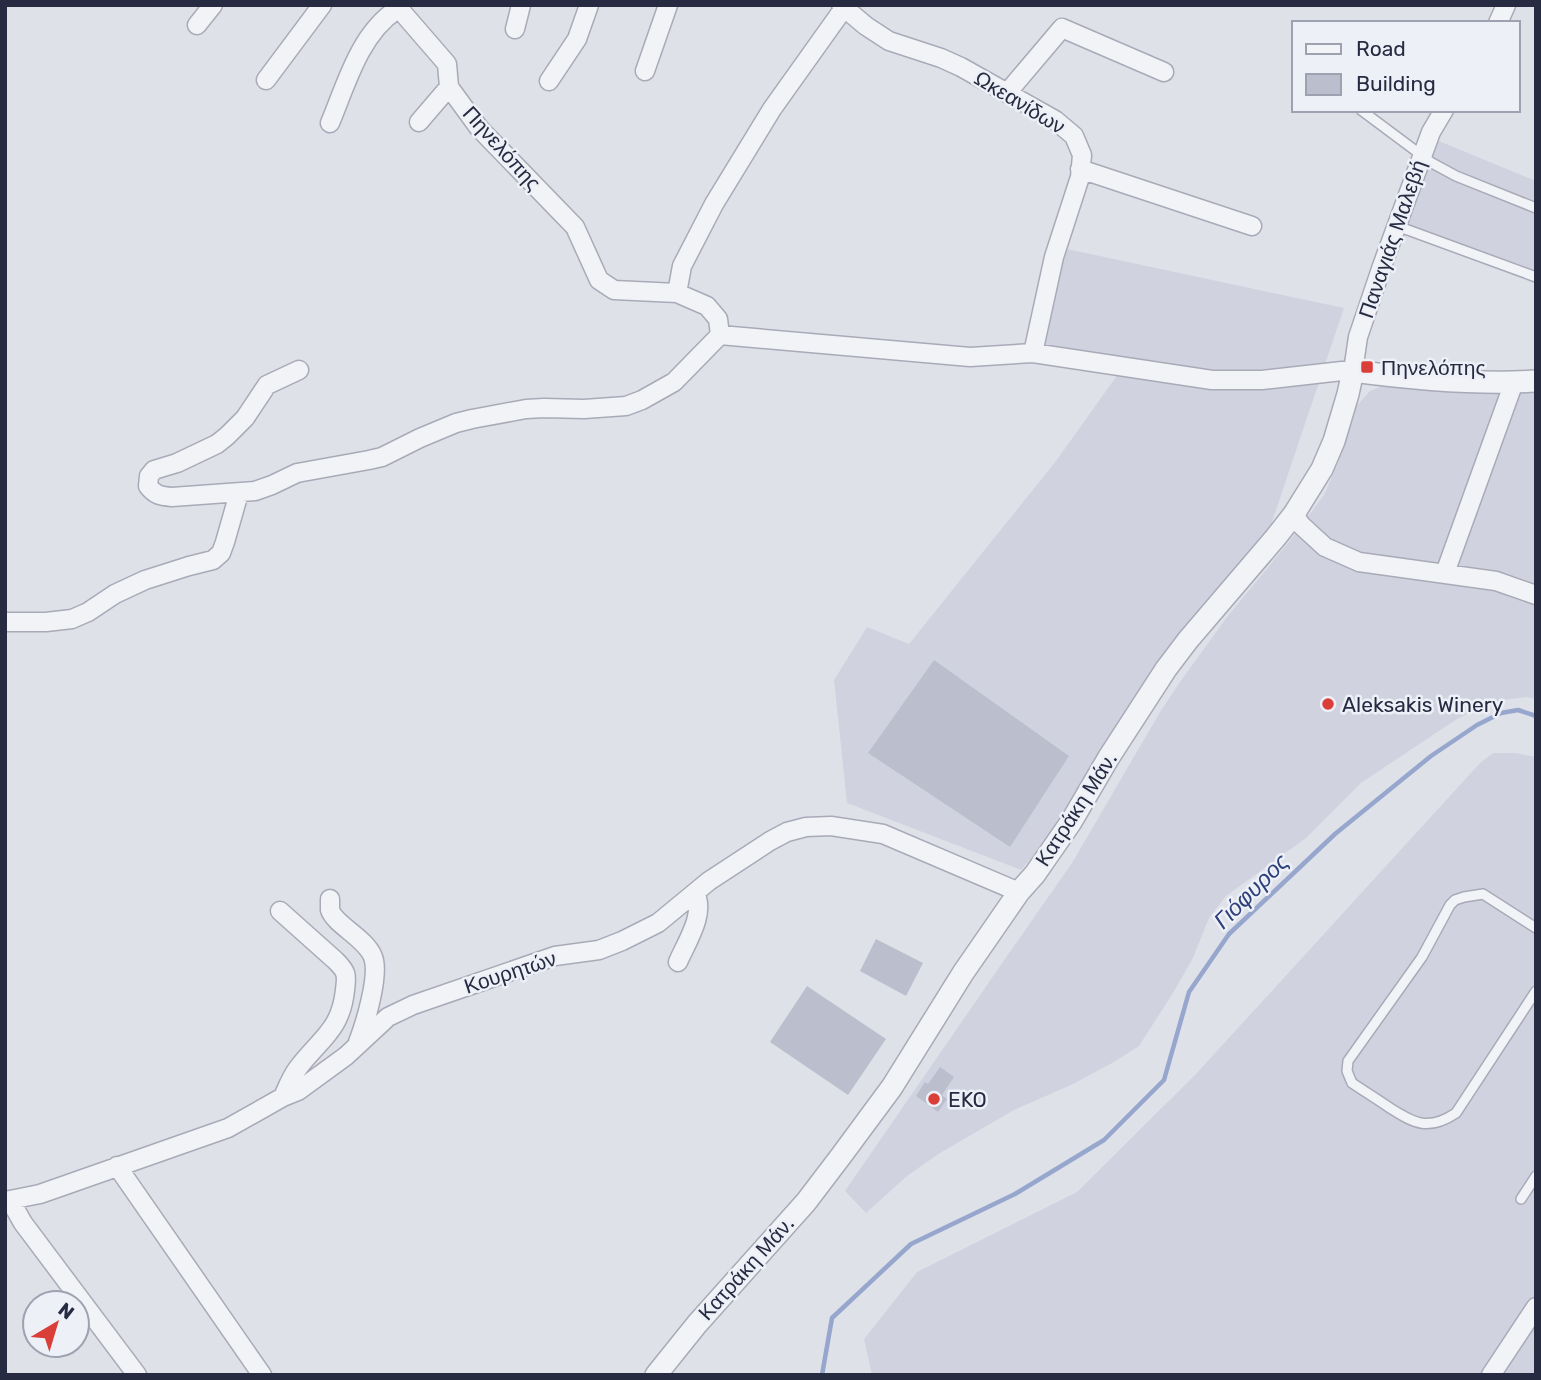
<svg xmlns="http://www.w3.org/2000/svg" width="1541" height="1380" font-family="Rubik,sans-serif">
<rect width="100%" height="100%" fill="#dfe1e9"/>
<!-- built -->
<path fill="#d0d3df" d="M1439 141 1536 181V278L1462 256 1404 234Z
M1067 249 1344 308 1271 525 1156 671 1039 849 1021 870 847 803 834 680 867 627 909 644 1056 461 1128 360 1044 349 1057 286Z
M1387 384 1536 388V699L1526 697 1502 700 1484 706 1457 719 1361 783 1306 838 1226 896 1209 918 1193 958 1173 993 1139 1046 1114 1062 1071 1085 1014 1110 940 1153 907 1176 866 1213 845 1191 998 969 1072 863 1160 712 1182 679 1227 617 1288 543 1324 495 1338 463 1353 410 1370 391Z
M1493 753H1515L1536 757V1375H872L864 1339 917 1272 1077 1192 1195 1075 1480 763Z"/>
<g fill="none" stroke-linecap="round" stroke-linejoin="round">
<!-- stream -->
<path stroke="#96a6cd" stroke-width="4.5" d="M822 1375 832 1318 911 1244 1015 1194 1104 1140 1164 1080 1189 992 1229 934 1335 834 1431 756 1477 725 1501 713 1518 710 1536 716"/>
</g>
<!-- building -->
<path fill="#bbbfcd" d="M934 660 1069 756 1010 847 868 753Z
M876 939 923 963 906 996 860 971Z
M807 986 886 1039 848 1095 770 1042Z
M940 1067 954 1077 942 1095 947 1099 938 1112 916 1096 925 1082 928 1084Z"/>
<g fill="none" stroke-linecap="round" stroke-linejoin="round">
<!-- service casing -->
<g stroke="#a8aab7" stroke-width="12">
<path id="service" d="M1361 110 1432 163 1456 176 1536 208
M1397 226 1536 277
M1536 928 1483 894 1464 897 1455 900 1450 905 1422 957 1348 1061 1347 1071 1352 1083C1364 1091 1377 1099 1390 1108 1415 1124 1429 1131 1456 1113L1536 991
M1521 1199 1536 1176"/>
</g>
<!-- minor casing -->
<g stroke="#a8aab7" stroke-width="21">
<path id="minor" d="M841 5 866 26 889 41 941 58 961 67 1055 120 1074 136 1082 155 1080 177 1054 257 1033 353
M1498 23 1506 5
M197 25 213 5
M515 29 521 5
M645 71 668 5
M266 80 322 5
M549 81 577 39 589 5
M1007 93 1062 28 1164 72
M419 122 449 87
M1080 169 1252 226
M677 293 682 266 714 204 772 109 844 8
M720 335 970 357 1033 353 1212 380H1262L1342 371H1353L1358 337 1382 266 1431 132 1444 110
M299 370 267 385 245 418 227 436 217 444 177 463 154 470 149 476 148 486C155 495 160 496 172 497L255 491 272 485 297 473 369 460 382 457 420 438 456 423 472 419 526 409 544 408 584 409 626 406 642 400 674 382 720 335 718 319 707 306 677 293 614 290 599 280 575 227 479 128 449 87 447 64 402 12 396 10C359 35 346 85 330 123
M1294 514 1301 525 1325 547 1359 562 1496 581 1536 595
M1445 573 1514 382
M5 622H46L72 619 88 612 115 594 145 580 189 566 213 560 221 553 225 542 239 493
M330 899C330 900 330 908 330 910 335 925 366 938 373 957 380 975 365 1024 358 1042
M280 911 336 961C347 972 347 975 345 990 341 1030 320 1039 298 1068 291 1077 287 1088 283 1097
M678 962C686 943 706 914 695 893
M117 1166 262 1375
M10 1200 23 1223 137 1375
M5 1201 40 1194 228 1128 283 1097 298 1091 346 1056 388 1017 413 1005 555 956 599 950 622 941 658 923 709 881 770 841 787 832 806 827 831 826 883 834 1019 892
M1491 1375 1536 1307"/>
</g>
<!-- tertiary casing -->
<g stroke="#a8aab7" stroke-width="24">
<path id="tertiary" d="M656 1375 697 1324 806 1202 841 1156 892 1087 963 973 1019 892 1035 874 1071 822 1109 757 1166 669 1188 640 1276 537 1294 514 1322 469 1334 441 1348 394 1353 371C1413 379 1475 385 1536 381"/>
</g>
<!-- service -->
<use href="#service" stroke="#f2f3f7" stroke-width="9"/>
<!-- minor -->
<use href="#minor" stroke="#f2f3f7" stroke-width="18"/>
<!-- tertiary -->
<use href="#tertiary" stroke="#f2f3f7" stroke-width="21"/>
</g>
<!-- markers -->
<g fill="#da3e38" stroke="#eef0f7" stroke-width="2.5">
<rect x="1360" y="360" width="14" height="14" rx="3.5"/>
<circle cx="1328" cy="704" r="7"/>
<circle cx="934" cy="1099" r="7"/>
</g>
<g text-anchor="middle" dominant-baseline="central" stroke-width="5" stroke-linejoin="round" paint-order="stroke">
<!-- street labels -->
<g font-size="21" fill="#262b42" stroke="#eef0f7">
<text transform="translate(1020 102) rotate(31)">Ωκεανίδων</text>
<text transform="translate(502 148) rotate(48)">Πηνελόπης</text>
<text transform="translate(1392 239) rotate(-71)">Παναγιάς Μαλεβή</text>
<text transform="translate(1076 809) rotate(-57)">Κατράκη Μάν.</text>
<text transform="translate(510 972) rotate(-18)">Κουρητών</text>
<text transform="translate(746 1268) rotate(-48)">Κατράκη Μάν.</text>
</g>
<!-- poi labels -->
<g font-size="21" fill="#262b42" stroke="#eef0f7" text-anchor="start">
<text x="1381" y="367">Πηνελόπης</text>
<text x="1342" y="704">Aleksakis Winery</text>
<text x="948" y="1099">EKO</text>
</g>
<!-- water labels -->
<g font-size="23" font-style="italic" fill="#2d407a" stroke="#eef0f7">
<text transform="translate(1251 891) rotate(-45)">Γιόφυρος</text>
</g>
</g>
<!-- border -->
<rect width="1541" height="1380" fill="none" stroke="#262b42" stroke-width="14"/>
<!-- legend -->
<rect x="1292" y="21" width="228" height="91" fill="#eef0f7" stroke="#9ea1af" stroke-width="2"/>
<rect x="1306" y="44" width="35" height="10" fill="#f2f3f7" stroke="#9ea1af" stroke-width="2"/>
<text x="1356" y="56" font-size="21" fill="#262b42">Road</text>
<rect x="1306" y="74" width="35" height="21" fill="#bbbfcd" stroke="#9ea1af" stroke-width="2"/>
<text x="1356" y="91" font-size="21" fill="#262b42">Building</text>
<!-- north arrow -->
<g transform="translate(56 1324) rotate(38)"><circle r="33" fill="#eef0f7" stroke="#9ea1af" stroke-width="2"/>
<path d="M0-5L12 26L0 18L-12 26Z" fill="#da3e38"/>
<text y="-10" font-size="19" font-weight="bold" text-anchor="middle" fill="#262b42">N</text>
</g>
</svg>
